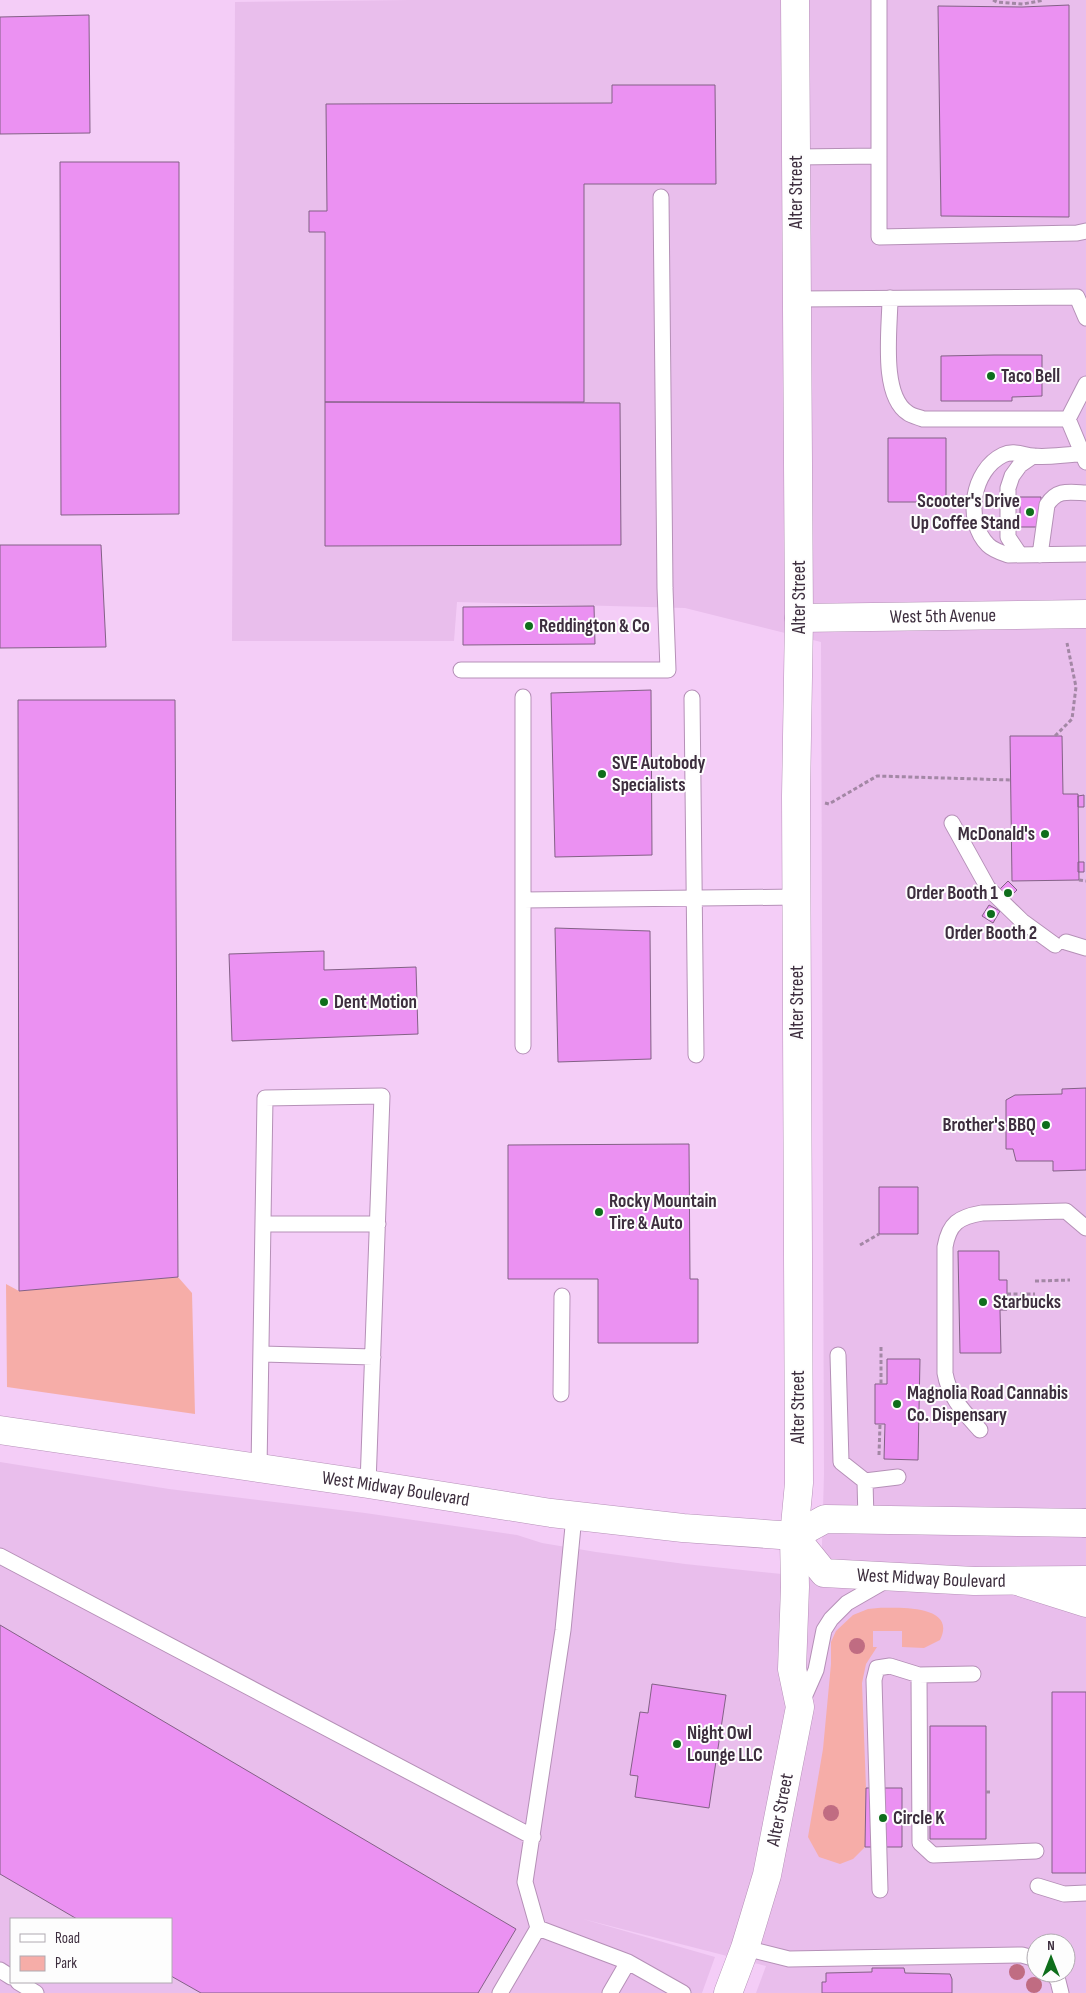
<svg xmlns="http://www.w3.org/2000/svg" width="1086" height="1993" font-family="'Sofia Sans Condensed',sans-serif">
<rect width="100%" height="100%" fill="#f4cdf7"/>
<!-- built -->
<path fill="#e9beec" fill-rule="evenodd" d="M410 0H1086V1993H756L766 1966 583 1919 715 1957 702 1993H0V1462L169 1489 365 1513 517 1535 542 1543 596 1552 685 1564 821 1578 824 1474 821 642 685 608 457 602 454 641H232L235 2ZM11 1919H171V1982H11ZM1036 1943H1066V1973H1036Z"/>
<!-- green -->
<path fill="#f6ada8" d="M178 1277 192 1293 195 1414 7 1387 6 1284 19 1291Z
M878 1608C896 1608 958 1604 940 1640L924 1648 902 1647V1631H873V1647H877L866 1664 862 1683 866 1788 865 1847 853 1859 840 1864 819 1857 808 1837 823 1749 831 1664V1642L836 1631 853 1615 868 1609Z"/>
<!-- building -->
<path fill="#eb91f2" stroke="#836186" d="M1069 5V217L941 216 938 6 1022 7Z
M89 15 90 133 0 134V17Z
M612 85H715L716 184H584V402H325V232H309V211H327L326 104 612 103Z
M60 162H179V514L61 515Z
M994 355H1042V396L1012 397V401H941V356Z
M325 402 620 403 621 545 325 546Z
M888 438H946V502H888Z
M1020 497H1041V527H1020Z
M0 545H101L106 647 0 648Z
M594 606 595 644 463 645V607Z
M651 690 652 855 555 857 551 693Z
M18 700H175L178 1277 19 1291Z
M1010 736H1062L1063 794H1078L1079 880 1012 881Z
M1084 795V807H1078V796Z
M1078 862H1084V872H1078Z
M1008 881 1017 890 1008 899 999 890Z
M989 905 1000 911 993 923 982 916Z
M555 928 650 931 651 1059 558 1062Z
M324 951V970L416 967 418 1034 232 1041 229 954Z
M1086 1088V1170L1053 1171V1161H1016L1013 1149H1006V1100L1015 1095 1062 1094V1089Z
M689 1144 690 1279H698V1343H598V1279H508V1145Z
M879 1187H918V1234H879Z
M958 1251H999V1280H1007V1310H1000L1001 1353H960Z
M887 1359H920L918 1460 884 1459 885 1424H875V1384H887Z
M0 1625 516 1929 478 1993H201L171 1976V1919H77L0 1874Z
M652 1684 726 1695 709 1808 635 1797 638 1776 630 1775 640 1712 648 1713Z
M1052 1692H1086V1873H1052Z
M930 1726H986V1839H930Z
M866 1788H902V1847H865Z
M872 1968H904L905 1973 950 1974 952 1979V1993H822V1982H826V1973L872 1972Z"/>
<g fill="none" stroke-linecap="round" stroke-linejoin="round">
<!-- lane casing -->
<g stroke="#b590b7" stroke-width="17">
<path id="lane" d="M879 0V237L1077 233 1086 231
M796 157 879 156
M890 298C890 327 880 395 908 413 912 416 918 417 923 419H1068
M797 299 1077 297 1086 318
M1086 384 1068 419 1086 462
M1083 454C1066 454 1049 458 1033 456 1023 455 1013 450 1003 455 972 470 964 521 988 545 993 550 1002 553 1008 555L1086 554
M1020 555 1008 537V488L1012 476 1020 465 1033 456
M1040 555 1047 505C1057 489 1069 492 1086 493
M461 670H668L665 588 661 197
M523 697V900
M692 698 696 1055
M952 823 988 888 1022 921 1055 945
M1066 942 1086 948
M523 1046V900L797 897
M263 1224H378
M262 1354 373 1357
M838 1355 841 1462 865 1481 866 1520
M561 1394 562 1296
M980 1430C964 1412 949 1397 945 1373V1247C949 1223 959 1217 982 1213L1066 1211 1086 1228
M259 1469 265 1098 382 1096 368 1484
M865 1481 898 1477
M0 1556 533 1837
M973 1674 919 1675 920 1843 933 1855 1036 1851
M801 1704 816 1670 824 1630 831 1619 847 1603 887 1580
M1038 1886 1064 1894 1086 1893
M880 1890 874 1680 877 1668 890 1666 919 1675
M538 1928 525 1882 563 1630 574 1516
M745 1948 789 1959 1022 1955 1036 1959
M0 1970 11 1977
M1053 1973 1058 1981 1061 1993
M18 1982 36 1993
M500 1993 538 1928 628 1962 683 1993
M610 1993 628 1962"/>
</g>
<!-- street casing -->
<g stroke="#b590b7" stroke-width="29">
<g id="street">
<path id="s1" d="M799 618 1086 614"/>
<path id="s2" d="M0 1430 368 1484 551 1513 683 1528 794 1536 825 1519 1086 1523"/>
<path id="s3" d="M794 1536 824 1573 974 1581 1086 1580"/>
<path id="s4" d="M728 1993 745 1948 767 1875 800 1707 792 1669 795 1587 794 1536 799 1483 796 796 799 618 795 0"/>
</g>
</g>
<!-- primary casing -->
<g stroke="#b590b7" stroke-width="29">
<path id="primary" d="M1085 1523H1086
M1017 1581 1086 1603"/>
</g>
<!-- path -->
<path stroke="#a387a5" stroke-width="3" stroke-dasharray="4 2.5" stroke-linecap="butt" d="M993 0 997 2 1023 4 1044 0
M1055 736 1072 719 1076 687 1067 643
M825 803 829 804 877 776 1011 780
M1079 880 1086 881
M860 1245 879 1234
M1035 1281 1070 1280
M1007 1294H1035
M881 1347V1384
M879 1455 880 1424
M986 1792H991"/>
<!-- lane -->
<use href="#lane" stroke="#fff" stroke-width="15"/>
<!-- street -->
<use href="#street" stroke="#fff" stroke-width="28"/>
<!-- primary -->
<use href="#primary" stroke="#fff" stroke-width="28"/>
</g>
<!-- trees -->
<g fill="#c06c82">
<circle cx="857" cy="1646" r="8"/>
<circle cx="831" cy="1813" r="8"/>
<circle cx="1017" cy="1972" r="8"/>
<circle cx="1034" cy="1985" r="8"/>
</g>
<!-- markers -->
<g fill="#0e6e1b" stroke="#fdfdfd" stroke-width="2">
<circle cx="991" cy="376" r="5"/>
<circle cx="1030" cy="512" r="5"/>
<circle cx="529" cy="626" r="5"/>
<circle cx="602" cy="774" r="5"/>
<circle cx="1045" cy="834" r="5"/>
<circle cx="1008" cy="893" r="5"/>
<circle cx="991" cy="914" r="5"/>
<circle cx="324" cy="1002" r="5"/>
<circle cx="1046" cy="1125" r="5"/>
<circle cx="599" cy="1212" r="5"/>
<circle cx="983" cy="1302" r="5"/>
<circle cx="897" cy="1404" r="5"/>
<circle cx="677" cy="1744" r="5"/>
<circle cx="883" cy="1818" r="5"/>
</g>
<g text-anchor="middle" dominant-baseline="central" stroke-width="4" stroke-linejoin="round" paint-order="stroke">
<!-- street labels -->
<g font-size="19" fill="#3d2e3e" stroke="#fdfdfd">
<text transform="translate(796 192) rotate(-90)">Alter Street</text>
<text transform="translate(799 597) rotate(-90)">Alter Street</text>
<text stroke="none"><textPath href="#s1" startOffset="144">West 5th Avenue</textPath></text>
<text transform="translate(797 1002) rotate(-90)">Alter Street</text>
<text transform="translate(798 1407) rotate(-90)">Alter Street</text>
<text stroke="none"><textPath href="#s2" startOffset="400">West Midway Boulevard</textPath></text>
<text stroke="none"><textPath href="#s3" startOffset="155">West Midway Boulevard</textPath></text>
<text stroke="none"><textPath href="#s4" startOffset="191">Alter Street</textPath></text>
</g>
<!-- poi labels -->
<g font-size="19" font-weight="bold" fill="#3d2e3e" stroke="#fdfdfd" text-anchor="start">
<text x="1001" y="376">Taco Bell</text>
<text x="1020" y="501" text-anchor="end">Scooter's Drive<tspan x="1020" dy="22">Up Coffee Stand</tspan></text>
<text x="539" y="626">Reddington &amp; Co</text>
<text x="612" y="763">SVE Autobody<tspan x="612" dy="22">Specialists</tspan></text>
<text x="1035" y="834" text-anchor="end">McDonald's</text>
<text x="998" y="893" text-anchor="end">Order Booth 1</text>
<text x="991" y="933" text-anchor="middle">Order Booth 2</text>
<text x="334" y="1002">Dent Motion</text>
<text x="1036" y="1125" text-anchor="end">Brother's BBQ</text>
<text x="609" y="1201">Rocky Mountain<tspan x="609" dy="22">Tire &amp; Auto</tspan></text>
<text x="993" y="1302">Starbucks</text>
<text x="907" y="1393">Magnolia Road Cannabis<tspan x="907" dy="22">Co. Dispensary</tspan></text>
<text x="687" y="1733">Night Owl<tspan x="687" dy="22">Lounge LLC</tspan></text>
<text x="893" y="1818">Circle K</text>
</g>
</g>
<!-- legend -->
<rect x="10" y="1918" width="162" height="65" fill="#fdfdfd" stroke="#b0aab1"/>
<rect x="20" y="1934" width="25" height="8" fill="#ffffff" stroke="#b0aab1"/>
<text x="55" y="1943" font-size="15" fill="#3d2e3e">Road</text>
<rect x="20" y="1956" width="25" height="15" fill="#f6ada8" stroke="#b0aab1"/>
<text x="55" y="1968" font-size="15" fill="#3d2e3e">Park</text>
<!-- north arrow -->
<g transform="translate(1051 1958)"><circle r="24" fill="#fdfdfd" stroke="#b0aab1"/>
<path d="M0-4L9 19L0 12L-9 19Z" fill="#0e6e1b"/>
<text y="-8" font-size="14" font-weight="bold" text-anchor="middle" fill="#3d2e3e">N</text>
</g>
</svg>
